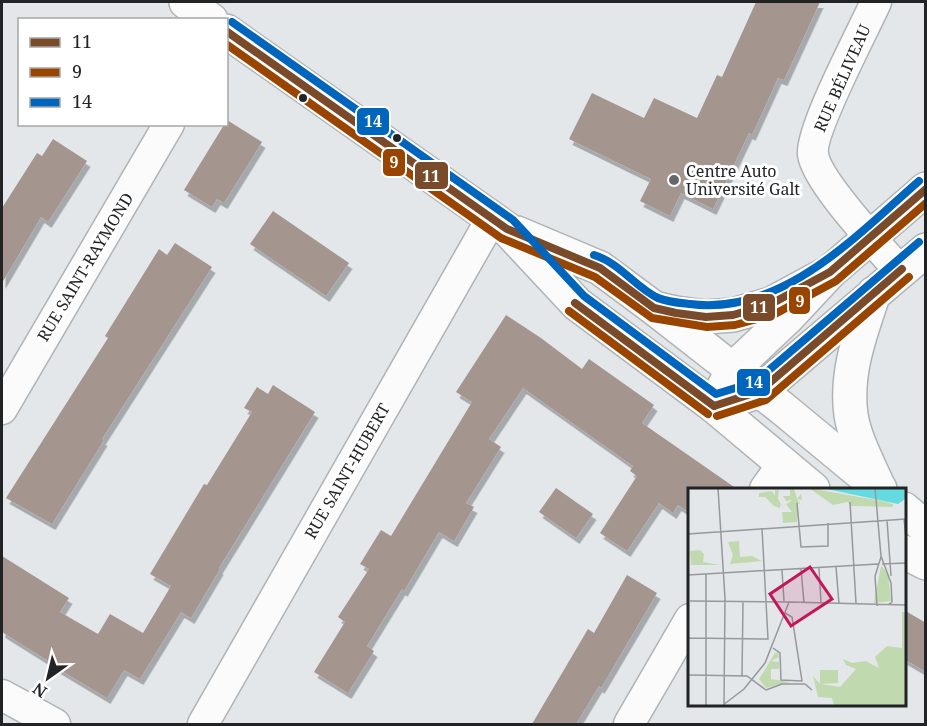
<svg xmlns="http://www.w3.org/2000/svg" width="927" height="726" font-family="'Noto Serif',serif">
<defs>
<filter id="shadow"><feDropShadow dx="3.5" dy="6" stdDeviation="0" flood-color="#0004"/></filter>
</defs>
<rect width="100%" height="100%" fill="#e3e7ea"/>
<!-- building -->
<path fill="#a4958e" filter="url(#shadow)" d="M756 2H820L784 80 778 78 752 135 749 133 713 209 681 193 670 216 640 201 651 179 569 139 592 93 644 118 654 98 697 118 717 75 722 77Z
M227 120 262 142 224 203 217 199 212 207 184 190Z
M53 139 87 161 48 222 41 217 2 283V208L37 153 42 156Z
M273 211 349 263 326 296 250 244Z
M175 243 212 267 102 439 104 440 52 524 6 498 108 338 105 336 159 249 167 255Z
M506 315 541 338 582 369 589 359 654 405 642 423 737 489H690V513L678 505 673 513 659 503 627 551 600 533 637 476 630 471 633 466 523 388 489 439 501 447 466 503 474 507 454 541 439 532 404 591 402 589 367 646 374 651 348 693 314 672 345 622 338 617 369 569 360 564 381 530 391 536 472 402 456 392Z
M273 385 315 412 219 568 220 569 191 618 181 612 140 679 124 670 107 698 52 665 53 664 2 632V556L69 598 60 612 98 634 110 614 143 633 171 586 150 574 204 484 207 485 252 412 244 408 257 387 268 394Z
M556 488 593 514 576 538 539 512Z
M627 575 657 593 601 688 599 686 576 724H532L588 629 594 633Z
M904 610 926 623V672L904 659Z"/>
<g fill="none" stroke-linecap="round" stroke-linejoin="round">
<!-- minor casing -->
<g stroke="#b0b3b5" stroke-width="33">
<path id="minor" d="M876 2C864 29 810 130 813 154 816 181 880 248 900 271
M2 409 169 124
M765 489 782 465
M2 695 55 724
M203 724 492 218
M629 724 690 619"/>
</g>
<!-- tertiary casing -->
<g stroke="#b0b3b5" stroke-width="36">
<path id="tertiary" d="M654 308 782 408 880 489
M714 406 813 489
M904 509 926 528
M904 552 926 563"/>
</g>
<!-- secondary casing -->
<g stroke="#b0b3b5" stroke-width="36">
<path id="secondary" d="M186 2 211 20
M226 31 507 229 577 304 714 406
M517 233 600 268 654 308 676 313 706 317 733 315 771 304 830 272
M874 293C861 332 845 372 851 415 855 440 869 465 879 488
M714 406 733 369 788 317 830 272 926 189
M714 406 760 391 926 250"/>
</g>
<!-- minor -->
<use href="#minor" stroke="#fbfbfc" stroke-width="30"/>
<!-- tertiary -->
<use href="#tertiary" stroke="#fbfbfc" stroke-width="33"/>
<!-- secondary -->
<use href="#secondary" stroke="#fbfbfc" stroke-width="33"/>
<!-- bus-1 casing -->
<g stroke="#fff" stroke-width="12">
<path id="bus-1" d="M226 31 507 229 600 268 654 308 676 313 706 317 733 315 771 304 830 272 926 189
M575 303 714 406
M714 406 760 391 902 269"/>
</g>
<!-- bus-2 casing -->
<g stroke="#fff" stroke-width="12">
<path id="bus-2" d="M226 44 501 238 595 277 652 318 707 327 735 325 775 314 836 281 926 203
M569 311 708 414
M717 416 766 400 909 277"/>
</g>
<!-- bus-3 casing -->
<g stroke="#fff" stroke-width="12">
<path id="bus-3" d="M232 22 513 220 584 296 716 394 755 382 919 242
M594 255C620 263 636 288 658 298 667 302 680 303 690 304 782 316 856 236 919 181"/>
</g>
<!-- bus-1 -->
<use href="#bus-1" stroke="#7a4b2a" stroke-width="8"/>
<!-- bus-2 -->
<use href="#bus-2" stroke="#994500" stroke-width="8"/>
<!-- bus-3 -->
<use href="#bus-3" stroke="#0065bd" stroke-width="8"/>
</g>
<!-- markers -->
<g fill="#212325" stroke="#fff" stroke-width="2">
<circle cx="303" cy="98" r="5"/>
<circle cx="397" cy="138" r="5"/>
</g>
<circle fill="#65686a" stroke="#fff" stroke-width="2" cx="674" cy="180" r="6"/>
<g text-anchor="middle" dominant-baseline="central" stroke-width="6" stroke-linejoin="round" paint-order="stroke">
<!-- street labels -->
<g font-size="16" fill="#212325" stroke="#fff">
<text transform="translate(842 78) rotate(-66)">RUE BÉLIVEAU</text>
<text transform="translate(85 267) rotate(-59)">RUE SAINT-RAYMOND</text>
<text transform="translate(347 471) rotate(-60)">RUE SAINT-HUBERT</text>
</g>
<!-- poi labels -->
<g font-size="16" fill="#212325" stroke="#fff" text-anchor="start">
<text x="686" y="171">Centre Auto<tspan x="686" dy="18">Université Galt</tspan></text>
</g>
</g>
<!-- overview -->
<g transform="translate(688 488)">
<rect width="218" height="218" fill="#e3e7ea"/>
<path d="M102 0H106L109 11 113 6 114 12 109 11 113 17 110 15 109 34 95 35 94 24H104L98 16 105 12 98 13 95 8H102ZM121 0 194 13 205 16V19L162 18 160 14 145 17ZM87 2H91L90 11 97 23 92 16V20L86 18 77 9H71V5L84 3 87 8ZM51 53 52 69 64 68 74 73 42 76 45 67 40 54ZM12 62 16 66 15 74 32 77H3L2 63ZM193 78 200 85 203 113 186 115ZM214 124H218L217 217H146L144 210 130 209 125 188 132 196V182H150V195L133 196 152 199 168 181 158 177 155 171 164 175 178 173 191 180 187 169 199 158 214 160ZM90 164 91 169 83 173 91 174V181H83V191L102 194 78 200 71 191 87 165Z" fill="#c1d9af"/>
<path d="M134 0H217V11L210 16Z" fill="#63dbe1"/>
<path fill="none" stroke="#95999b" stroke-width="1.5" d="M30 0 37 110 36 216M187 0 193 68 203 95 204 114 200 117M162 14 168 115M109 15 113 59 140 58V35M216 31 218 50M199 32 203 88M0 46 218 31M194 76 218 75M148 79 151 116M131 80 133 115M0 81V217M113 81 116 115M94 82 96 113M18 86V217M0 87 190 76M2 113 101 114M101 114 218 117M189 118 187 88 193 69M0 150 80 151 74 40M85 160 92 165 93 192 114 193 104 129 97 125M1 187 59 188 78 202M54 188 55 114M78 202 94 196H117L124 202M35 217 56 201 77 175 101 114"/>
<path fill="#c2185b" fill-opacity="0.15" stroke="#c2185b" stroke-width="3" d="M122 79 144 111 103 138 82 106Z"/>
<rect width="218" height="218" fill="none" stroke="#212325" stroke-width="3"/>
</g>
<g stroke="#fff" stroke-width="2">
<rect x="356" y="107" width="34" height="29" rx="6" fill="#0065bd"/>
<rect x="382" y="148" width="24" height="29" rx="6" fill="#994500"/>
<rect x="414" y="161" width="35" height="29" rx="6" fill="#7a4b2a"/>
<rect x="788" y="286" width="23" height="29" rx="6" fill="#994500"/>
<rect x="742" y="293" width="34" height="29" rx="6" fill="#7a4b2a"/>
<rect x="736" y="368" width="35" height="29" rx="6" fill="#0065bd"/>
</g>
<g font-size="16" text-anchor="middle" font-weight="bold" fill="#fff">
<text x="373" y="127">14</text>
<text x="394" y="168">9</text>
<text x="431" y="182">11</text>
<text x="800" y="307">9</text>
<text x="759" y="313">11</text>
<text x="754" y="388">14</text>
</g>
<!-- border -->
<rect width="927" height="726" fill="none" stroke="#212325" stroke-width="6"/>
<!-- legend -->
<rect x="18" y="18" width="210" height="108" fill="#ffffff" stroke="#a6a7a8" stroke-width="1.5"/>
<rect x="30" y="38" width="30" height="9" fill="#7a4b2a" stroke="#a6a7a8" stroke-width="1.5"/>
<text x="72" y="48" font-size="18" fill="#212325">11</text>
<rect x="30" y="68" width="30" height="9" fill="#994500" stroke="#a6a7a8" stroke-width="1.5"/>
<text x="72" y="78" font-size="18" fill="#212325">9</text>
<rect x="30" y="98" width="30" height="9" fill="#0065bd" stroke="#a6a7a8" stroke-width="1.5"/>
<text x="72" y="108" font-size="18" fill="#212325">14</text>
<!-- north arrow -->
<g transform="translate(48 678) rotate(214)" stroke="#ffffff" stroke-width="4.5" paint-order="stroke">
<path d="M0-4.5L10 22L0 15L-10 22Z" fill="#212325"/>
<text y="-9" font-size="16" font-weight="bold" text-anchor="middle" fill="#212325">N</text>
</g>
</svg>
